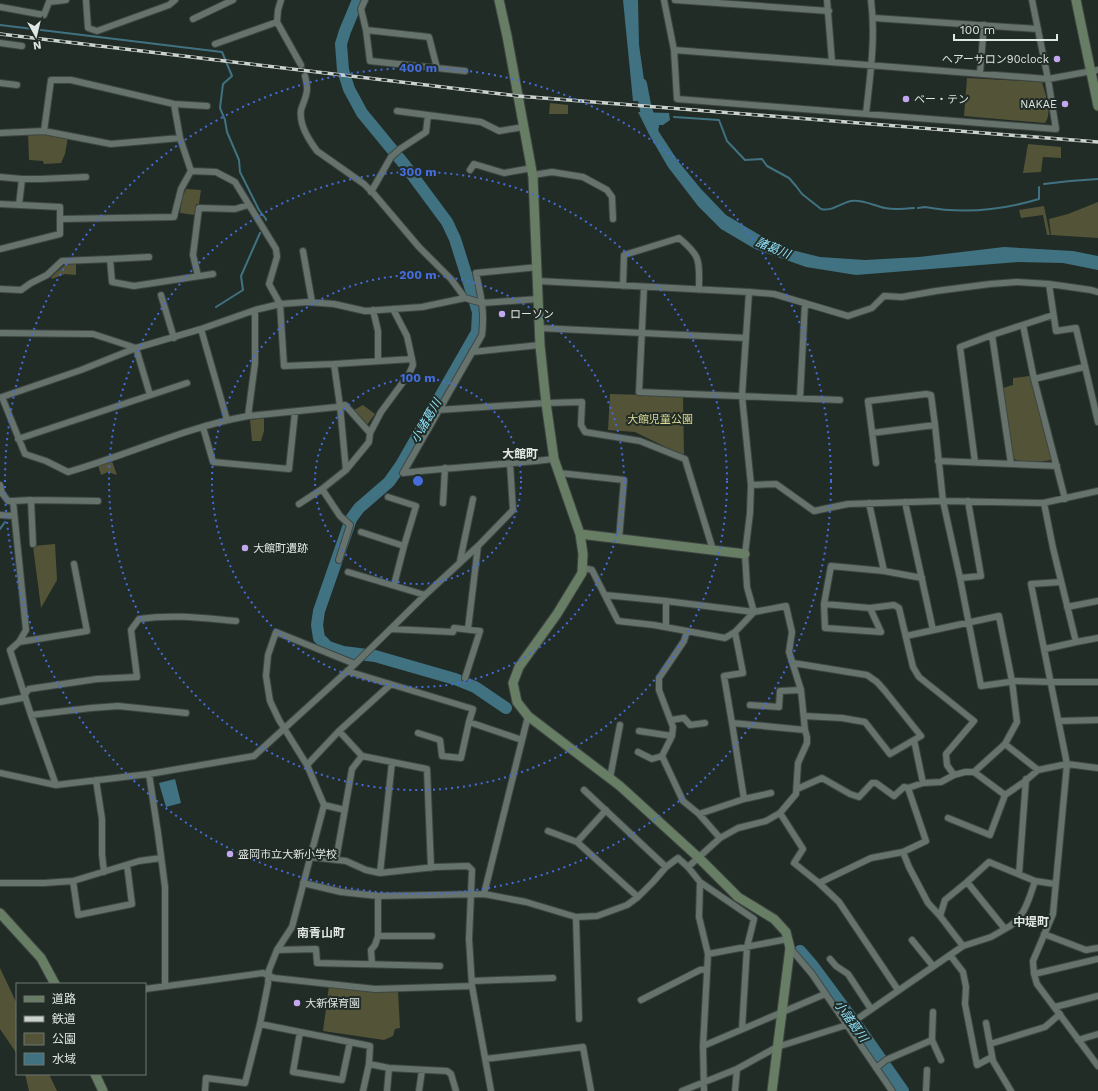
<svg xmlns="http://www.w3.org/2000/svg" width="1098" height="1091" font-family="'Work Sans','Noto Sans JP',sans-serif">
<rect width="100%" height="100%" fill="#222c27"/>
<!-- green -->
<path fill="#535337" d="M967 78 1042 82C1045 94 1053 112 1045 123L964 116Z
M550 103 568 105V114H549Z
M44 132 68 137 65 154 61 163C55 163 50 164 44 164L43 161 29 160 28 133Z
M1028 144 1061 147V158L1043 157 1041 172 1023 173Z
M186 189 201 190 199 204H196L195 215 180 213 182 198Z
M1098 202V238L1051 235 1049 219 1068 214Z
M1044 206 1050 235H1047L1043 215 1021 218 1019 210Z
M76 262V275L65 274 52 279 51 277 67 263Z
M1029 376 1031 377 1053 460C1041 461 1021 466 1012 457L1003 388 1013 385V378Z
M610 394 683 396 684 456 635 432 608 430Z
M363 405 375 414 367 425 357 416 354 410Z
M264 418V431L261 441H252L250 420Z
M112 461 117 475 108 472 101 475 98 465Z
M55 544 57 580 41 608 33 546Z
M0 968 17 1004V1054L0 1029Z
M329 986 398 991 400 1028 395 1029 393 1036 384 1040 323 1031Z
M25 1074H49L57 1091H29Z"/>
<!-- water -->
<path fill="#407281" d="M623 0H638L639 45 647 101H633Z
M638 112 669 113 670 120 663 125H657L659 132 678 161 701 189 726 215 780 247 820 257 865 260 919 257 1004 247 1073 251 1098 256V270L1063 263 1018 262 856 275 806 267 755 249 721 229 698 206 668 167 650 136Z
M175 779 181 803 166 807 159 783Z"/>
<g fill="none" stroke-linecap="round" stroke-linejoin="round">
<!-- stream -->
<path stroke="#407281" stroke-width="2" d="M0 25 222 52 232 76 223 84 220 108 225 120 227 132 239 160 240 172 259 210 266 219V220
M674 117 719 120 727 141 745 160 762 159 767 166 789 178 796 186 802 194 821 209C831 212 841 203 851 201 862 199 875 206 885 208 895 210 904 209 914 208
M1044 184 1070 181 1098 179
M918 208 925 207C963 214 1002 210 1039 199V187
M216 307 243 290 241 276 260 233
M0 529 5 522"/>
<!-- river -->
<path stroke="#407281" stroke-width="12" d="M358 0 345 31 341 44 343 70 349 89 362 113 404 164 447 222 455 239 478 312 477 332 401 465 389 482 359 508 351 519 319 611 317 625 319 638 328 647 343 652 375 656 455 679 475 687 506 708
M641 84 646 110 653 126
M800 951 813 966 859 1028 903 1091"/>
<!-- street-tunnel -->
<path stroke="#3e4843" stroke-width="6" stroke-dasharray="6 3" stroke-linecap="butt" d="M301 65 305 76"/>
<!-- street casing -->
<g stroke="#3e4643" stroke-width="8">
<path id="street" d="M86 0 88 28 97 31 169 5 175 0
M281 0 278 10 277 22 301 65
M365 0 361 9 366 30 370 61 465 71
M664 0 674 50 677 99 1056 129 1048 79 1032 0
M675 0 829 11
M827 0 832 62
M0 7 44 15 49 2 66 0
M874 18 1038 29
M193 19 233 0
M366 30 429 37 437 68
M0 43 22 46
M215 44 277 22
M674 50 1048 79 1098 70
M980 73 984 25
M305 76C306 80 307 85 307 89 307 96 303 103 301 110 299 125 309 140 317 151L364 184 374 194 419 247 451 279 465 298 482 303 538 299
M0 83 17 85
M174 104 207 106
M397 111 481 122 499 131 524 127
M866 114C870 76 876 38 871 0
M44 131 111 144 180 138
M0 133 44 131 51 80H71L174 104 180 138 191 171 216 172 235 182 276 249 277 257 269 284 280 304 284 366 334 364 340 406 346 470
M470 170 474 164 504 173 532 168
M533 175 552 172 583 177 607 190 612 197 613 219
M0 177 22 179
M371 192 391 157 400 149 426 132 428 115
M0 204 60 207V234L0 249
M19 205 22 179H41L86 177
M60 219 174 217 181 189 191 171
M303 251 312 302
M149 257 110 259 112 282 134 286 213 274
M538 267 476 273C481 296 485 311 482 335L403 473C453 467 504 465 554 459
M198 276 193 255 199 208 235 209 248 205
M538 281 749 292 742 396 751 485 750 513 745 554 747 587 754 612 786 606 792 632 789 652 801 690 805 730 807 737V743L798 763 796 794 780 813 766 821 738 828 720 838 688 867
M1049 284 1056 331 1076 328 1098 422
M623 286 624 255 679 238C702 257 699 261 699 290
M644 287 639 392 840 400
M0 289 21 290 31 283 47 275 62 261 110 259
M749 292 774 294 848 316 872 308 884 296 902 297 936 291 990 284 1017 282 1049 284 1091 290 1098 292
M161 295 174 338
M393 309 407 336 412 359
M255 310V363L248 416C186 427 128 455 68 472L46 461 25 454 2 397 81 370 136 348 201 329 255 310 280 304 308 302 334 304 365 311 422 307 465 298
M373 310 378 331V361
M1023 325 1034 379 1065 499
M539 328 746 338
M201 329 227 420
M0 333 93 334 136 348
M992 335 1011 464
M136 348 150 395
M472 352 540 345
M334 364 412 359 413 365 409 374 381 412 370 433
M1034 379 1084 367
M800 398 805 303
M438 410 546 403 582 402 581 425 585 432 640 441 685 459 713 550
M248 416 337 407 345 405 370 433 369 442 346 470 322 489 299 504
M203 427 213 462 289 469 295 412
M872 433 935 425
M18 439 187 383
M938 461 1057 466
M975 462 960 347 992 335 1053 315
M876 463 868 401 926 394 931 395 935 425 943 501 960 578 981 686 1016 681 1052 682H1098
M559 473 624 480 619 539
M0 485 2 493
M751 485 776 484 814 511 848 504 943 501 1043 503 1098 491
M322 489 340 516 350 525 339 560
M0 493H2L8 501H13L26 630 19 642 10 650 31 715 56 785
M388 497 416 506 404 546 394 585
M31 500 98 501
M13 501 31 500 33 544
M905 502 933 630
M443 503 445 468
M869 503 884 571
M1044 503 1053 548 1076 642 1098 638
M0 515 14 516
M361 532 404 546
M460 561 473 499
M584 568 592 570 618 621 654 625 725 638 735 632
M348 572 425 595
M922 578 884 571 831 566 824 604 825 628 881 632 870 608 894 605 899 608 913 667 919 677 974 721 946 754 947 765 954 775
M960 578 981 576 968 501
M1061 582 1031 584 1067 764 1053 914 1033 961 1034 974 1037 984 1098 1066
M605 595 666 601 754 612
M666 601V627
M824 604 870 608
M1067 607 1098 601
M391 629 453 632 454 628 480 631 465 678
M468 629 478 546
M906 636 999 616 1012 681 1017 722 1005 744 974 772
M19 642 87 631 74 564
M1045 649 1076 642
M793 663 867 675 877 682 885 691 921 736 914 740 923 783
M347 671 473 709 469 722
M0 702 22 698 29 689 97 679 137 677 131 630 139 619C173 614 202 618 236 621
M750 705 779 707 780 691 801 690
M31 715 91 708 118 706 186 713
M804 716 842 718 865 722 890 754 914 740
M671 720 684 718 690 725 705 723
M1059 721 1098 720
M732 723 724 676 743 673 735 632 754 612
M339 731 362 756 427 769 431 868
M639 731 672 736
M418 733 440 740 442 756 461 758 469 722 522 740
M1005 744 1038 770
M638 752 652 759 662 756 683 801 699 814 744 799 732 723 805 730
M662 756 672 736 673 727 659 690V678L684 641 687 631
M307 765 339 731 390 685
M0 773 56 785 149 774 254 756 355 664 425 595 478 546 513 510 510 464
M149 774 158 833 165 887V985
M610 778 620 725
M96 780 102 819V854L104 872
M797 789 822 778 850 794 859 797 872 783H876L894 796 904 787 908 788
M584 790 666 867
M744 799 771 793
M324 805 345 810
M780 813 803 849 794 863 819 883 871 858 903 852
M699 814 720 838
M948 818 990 835 1005 795
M548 831 577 842 638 897
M577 842 606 810
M310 857 346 861 366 870 380 873 435 867 468 866 472 870 469 939 472 986 491 1091
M336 860 352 769 362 756
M380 873 392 762
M1019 874 1026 779
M73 881 78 915 132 904 127 865
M700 882 754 919 747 947 742 1029
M967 882 989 862 1035 881
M0 883H44L73 881 139 861 161 858
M303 883 341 892 378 896 484 894 526 902 576 917 597 916 627 905 638 897 653 882 666 867 678 858 688 867 700 882 699 917 708 954 703 1046 704 1091
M819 883 839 902 898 990
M484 894 528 716
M576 917 579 1019
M1005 929C1024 920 1029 899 1035 881L1055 884
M1044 934 1086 950 1098 948
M378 936H432
M912 940 933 966
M963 946 940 916 928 903 909 867 903 852 926 841 908 788 923 783 941 782 954 775 965 772H974L1005 795 1024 782 1038 770 1067 764 1098 768
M790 948 812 974 892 1091
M277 950 316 949 317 963 440 966
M708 954 788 939
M950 955 963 972 966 987 965 1004 977 1065 992 1057
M830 959 836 966 848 974 871 1009
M372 964 371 950 375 945 378 936V896
M1034 974 1098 959
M472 981 553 978
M145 989 263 973 274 978 375 989 472 986
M641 1000 700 970 707 969
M1055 1007 1098 996
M986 1023 993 1061 1011 1091
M260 1024 370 1046 369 1064
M300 1032 293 1072 342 1080 350 1042
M932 1040 941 1060
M1078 1040 1098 1034
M990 1044 1045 1027 1060 1014
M703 1046 825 994
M485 1059 583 1047 591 1091
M876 1068 886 1060 932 1040 933 1012
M205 1091 206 1078 245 1083 260 1024 268 984 269 970 277 950 292 927 324 805 307 765 279 720 270 701 266 676 268 655 276 632 355 664
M363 1091 369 1064 389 1068 447 1071 451 1074 456 1091
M387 1091 389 1068
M419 1091 422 1070
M682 1091 737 1069 777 1047 850 1024 963 946 991 937 1005 929 967 882 945 900 940 916
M735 1091 737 1069
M926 1091 927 1070"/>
</g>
<!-- secondary casing -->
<g stroke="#3e4643" stroke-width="11">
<path id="secondary" d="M499 0 507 36 533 177 540 345 546 403 554 459 580 534 583 554 582 573 557 614 519 667 513 683 517 702 528 716 620 786 699 858 738 897 774 919 786 932 790 948 772 1091
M1076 0 1098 106
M580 534 745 554
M0 913 41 958 55 984
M95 1074 103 1091"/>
</g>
<!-- street -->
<use href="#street" stroke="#66726c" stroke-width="6"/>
<!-- secondary -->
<use href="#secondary" stroke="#677d64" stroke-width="9"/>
<!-- rail casing -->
<g stroke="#ccd2cf" stroke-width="3.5">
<path id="rail" d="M0 34 518 96 1098 142"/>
</g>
<!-- rail -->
<use href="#rail" stroke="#222c27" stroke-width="2" stroke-dasharray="6" stroke-linecap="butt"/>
</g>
<!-- distance rings -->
<g fill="none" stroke="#446cda" stroke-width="2" stroke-dasharray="2 4">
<circle cx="418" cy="481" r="103"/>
<circle cx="418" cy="481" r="206"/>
<circle cx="418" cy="481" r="309"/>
<circle cx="418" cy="481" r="413"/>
</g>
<!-- markers -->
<g fill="#c4a7f1" stroke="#222c27" stroke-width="1.5">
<circle cx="1057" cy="59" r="4"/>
<circle cx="906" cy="99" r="4"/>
<circle cx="1065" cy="104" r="4"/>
<circle cx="502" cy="314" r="4"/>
<circle cx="245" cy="548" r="4"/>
<circle cx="230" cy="854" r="4"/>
<circle cx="297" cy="1003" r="4"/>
</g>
<g text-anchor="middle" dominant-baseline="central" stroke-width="4" stroke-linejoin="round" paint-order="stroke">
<!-- poi labels -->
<g font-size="11" fill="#e0e6e3" stroke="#222c27" text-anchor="start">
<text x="1049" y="59" text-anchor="end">ヘアーサロン90clock</text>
<text x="914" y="99">ベー・テン</text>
<text x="1057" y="104" text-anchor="end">NAKAE</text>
<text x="510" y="314">ローソン</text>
<text x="253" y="548">大館町遺跡</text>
<text x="238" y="854">盛岡市立大新小学校</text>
<text x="305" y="1003">大新保育園</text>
</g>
<!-- park labels -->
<g font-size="11" fill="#dad994" stroke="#222c27">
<text x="660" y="419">大館児童公園</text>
</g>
<!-- water labels -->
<g font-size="12" font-style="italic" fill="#8ee3fc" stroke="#222c27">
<text transform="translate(773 248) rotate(22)">諸葛川</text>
<text transform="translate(426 421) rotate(-60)">小諸葛川</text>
<text transform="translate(851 1021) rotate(54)">小諸葛川</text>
</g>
<!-- neighbourhood labels -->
<g font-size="12" font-weight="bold" fill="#e0e6e3" stroke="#222c27">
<text x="520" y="454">大館町</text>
<text x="1031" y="922">中堤町</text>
<text x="321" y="933">南青山町</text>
</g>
</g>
<circle cx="418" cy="481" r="6" fill="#446cda" stroke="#222c27" stroke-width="2"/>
<g font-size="12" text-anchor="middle" font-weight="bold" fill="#446cda" stroke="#222c27" stroke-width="4" stroke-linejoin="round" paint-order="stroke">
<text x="418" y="72">400 m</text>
<text x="418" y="176">300 m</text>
<text x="418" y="279">200 m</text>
<text x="418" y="382">100 m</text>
</g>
<!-- legend -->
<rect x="16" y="983" width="130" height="92" fill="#222c27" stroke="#6e7672"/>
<rect x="24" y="996" width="20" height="6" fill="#677d64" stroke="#6e7672"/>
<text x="52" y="1003" font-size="12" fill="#e0e6e3">道路</text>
<rect x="24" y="1016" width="20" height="6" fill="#ccd2cf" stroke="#6e7672"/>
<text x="52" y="1023" font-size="12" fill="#e0e6e3">鉄道</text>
<rect x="24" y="1033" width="20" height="12" fill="#535337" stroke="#6e7672"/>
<text x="52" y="1043" font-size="12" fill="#e0e6e3">公園</text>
<rect x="24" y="1053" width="20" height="12" fill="#407281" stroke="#6e7672"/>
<text x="52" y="1063" font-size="12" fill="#e0e6e3">水域</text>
<!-- north arrow -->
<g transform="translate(36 36) rotate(172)" stroke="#222c27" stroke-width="3" paint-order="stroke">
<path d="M0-3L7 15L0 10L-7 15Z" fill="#e0e6e3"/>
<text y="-6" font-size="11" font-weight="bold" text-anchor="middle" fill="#e0e6e3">N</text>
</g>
<!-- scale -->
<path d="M954 34v6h103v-6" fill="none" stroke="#e0e6e3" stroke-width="2"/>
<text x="960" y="34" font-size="12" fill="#e0e6e3" stroke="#222c27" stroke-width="3" paint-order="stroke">100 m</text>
</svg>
